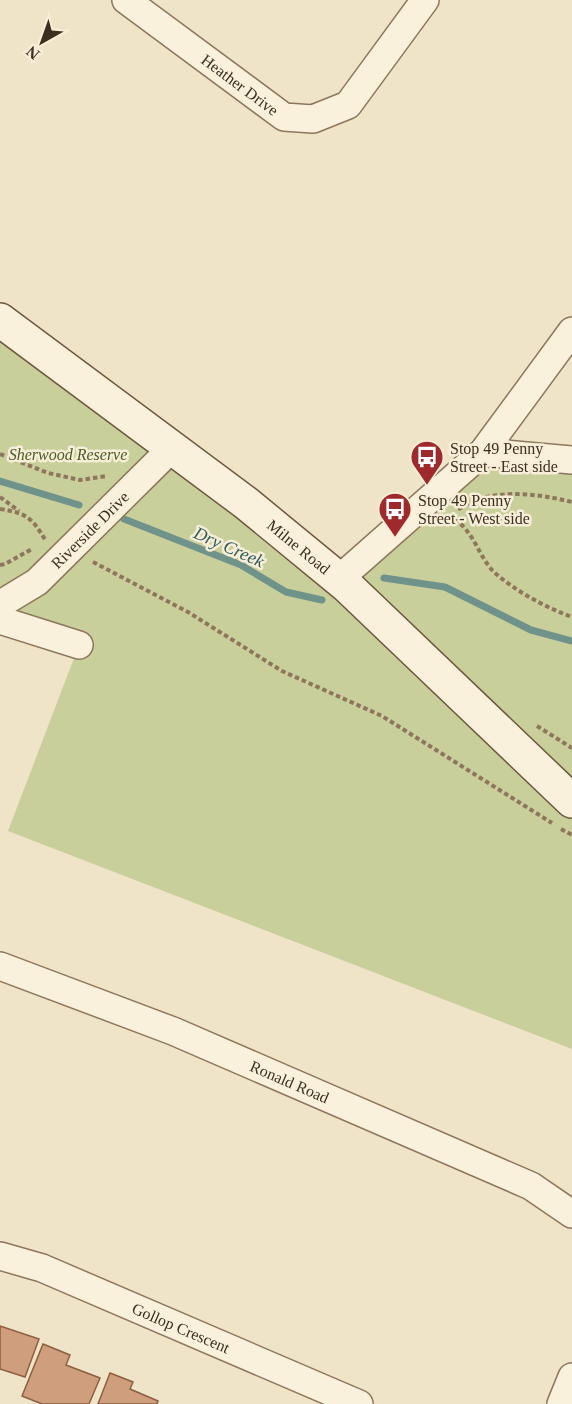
<svg xmlns="http://www.w3.org/2000/svg" width="572" height="1404" font-family="'Times New Roman',serif">
<rect width="100%" height="100%" fill="#f0e4c8"/>
<!-- green -->
<path fill="#c9cf9b" d="M0 320 339 579 483 452 572 460V1049L8 831 79 645 0 620Z"/>
<g fill="none" stroke-linecap="round" stroke-linejoin="round">
<!-- stream -->
<path stroke="#6f938a" stroke-width="7" d="M0 481 79 505
M124 519 241 565 286 592 322 600
M384 578 445 587 531 630 572 641"/>
</g>
<!-- building -->
<path fill="#cf9f7d" stroke="#8d5f41" stroke-width="1.5" d="M0 1326 39 1339 25 1377 0 1369Z
M43 1344 70 1355 66 1365 100 1378 89 1404H42L22 1396Z
M110 1373 133 1382 130 1389 158 1401 157 1404H98Z"/>
<g fill="none" stroke-linecap="round" stroke-linejoin="round">
<!-- street casing -->
<g stroke="#8d765c" stroke-width="30">
<g id="street">
<path id="s1" d="M126 0 284 117 313 119 348 105 425 0"/>
<path d="M483 452 572 460"/>
<path d="M339 579 483 452 572 331"/>
<path id="s2" d="M0 603 4 602 37 582 173 447"/>
<path d="M0 620 79 645"/>
<path id="s3" d="M0 966 173 1031 531 1186 572 1214"/>
<path id="s4" d="M0 1256 42 1268 359 1404"/>
<path d="M561 1404 572 1377"/>
</g>
</g>
<!-- secondary casing -->
<g stroke="#6f573f" stroke-width="36">
<g id="secondary">
<path id="s5" d="M0 320 246 503 347 586 572 801"/>
</g>
</g>
<!-- path -->
<path stroke="#8d765c" stroke-width="4" stroke-dasharray="4.5 3" stroke-linecap="butt" d="M0 454 48 473 80 480 107 476
M0 497 19 511
M0 509C27 513 32 518 46 541
M458 509C464 507 469 502 475 500 507 490 539 494 572 502
M448 516C474 527 477 556 495 573 517 592 545 607 572 617
M93 562 188 612 282 671 382 716 552 823
M0 565 5 564 32 549
M537 726 572 748
M561 829 572 835"/>
<!-- street -->
<use href="#street" stroke="#faf1dc" stroke-width="27"/>
<!-- secondary -->
<use href="#secondary" stroke="#faf1dc" stroke-width="33"/>
</g>
<!-- icons -->
<defs>
<g id="bus-pin" transform="scale(1.725)"><path d="M0 17L-7.5 6A9.5 9.5 0 1 1 7.5 6Z" fill="#9e2a2b" stroke="#f7eed8"/><path d="M-5-6H5V4H4V6H2V4H-2V6H-4V4H-5ZM-3.5-4V0h7V-4ZM-3.5 1.2v1.5H-2V1.2ZM2 1.2v1.5H3.5V1.2Z" fill="#fff"/></g>
</defs>
<g fill-rule="evenodd">
<use href="#bus-pin" x="427" y="457"/>
<use href="#bus-pin" x="395" y="509"/>
</g>
<g text-anchor="middle" dominant-baseline="central" stroke-width="5" stroke-linejoin="round" paint-order="stroke">
<!-- street labels -->
<g font-size="16" fill="#3d2e20" stroke="#f7eed8">
<text stroke="none"><textPath href="#s1" startOffset="142">Heather Drive</textPath></text>
<text stroke="none"><textPath href="#s2" startOffset="117">Riverside Drive</textPath></text>
<text stroke="none"><textPath href="#s5" startOffset="375">Milne Road</textPath></text>
<text stroke="none"><textPath href="#s3" startOffset="312">Ronald Road</textPath></text>
<text stroke="none"><textPath href="#s4" startOffset="195">Gollop Crescent</textPath></text>
</g>
<!-- poi labels -->
<g font-size="16" fill="#3d2e20" stroke="#f7eed8" text-anchor="start">
<text x="450" y="448">Stop 49 Penny<tspan x="450" dy="18">Street - East side</tspan></text>
<text x="418" y="500">Stop 49 Penny<tspan x="418" dy="18">Street - West side</tspan></text>
</g>
<!-- park labels -->
<g font-size="16" font-style="italic" fill="#4d5a26" stroke="#f7eed8">
<text x="68" y="454">Sherwood Reserve</text>
</g>
<!-- water labels -->
<g font-size="18" font-style="italic" fill="#2f5d5a" stroke="#f7eed8">
<text transform="translate(229 547) rotate(24)">Dry Creek</text>
</g>
</g>
<!-- north arrow -->
<g transform="translate(42 42) rotate(220)" stroke="#f7eed8" stroke-width="4.5" paint-order="stroke">
<path d="M0-4.5L10 22L0 15L-10 22Z" fill="#3d2e20"/>
<text y="-9" font-size="16" font-weight="bold" text-anchor="middle" fill="#3d2e20">N</text>
</g>
</svg>
